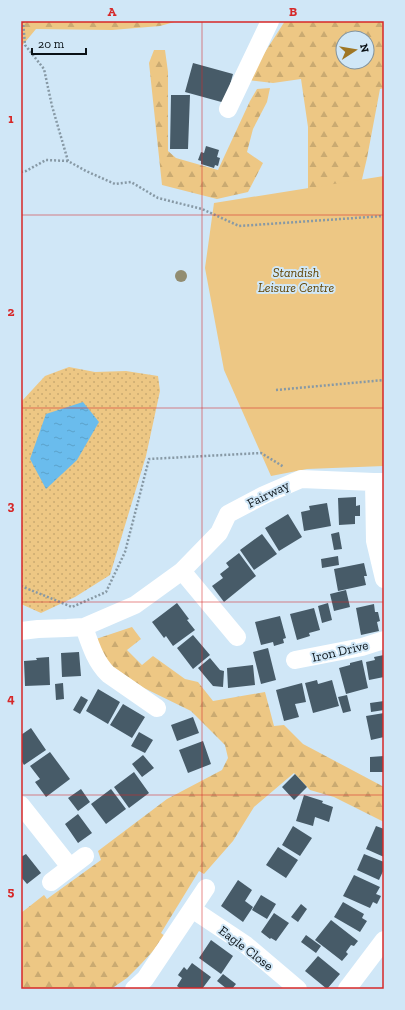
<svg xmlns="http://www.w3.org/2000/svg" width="405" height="1010" font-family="'Zilla Slab',serif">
<defs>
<pattern id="grass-dots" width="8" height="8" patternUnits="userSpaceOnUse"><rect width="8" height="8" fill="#edc784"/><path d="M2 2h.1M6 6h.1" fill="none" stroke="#caaa71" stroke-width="1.8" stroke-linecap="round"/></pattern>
<pattern id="forest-firs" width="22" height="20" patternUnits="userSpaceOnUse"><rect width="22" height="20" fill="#edc784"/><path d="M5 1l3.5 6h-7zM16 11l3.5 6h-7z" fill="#caaa71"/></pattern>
<pattern id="water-ripples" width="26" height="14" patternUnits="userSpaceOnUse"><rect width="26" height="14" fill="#6abced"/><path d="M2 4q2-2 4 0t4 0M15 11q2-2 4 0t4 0" fill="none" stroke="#5ba1ca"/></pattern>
</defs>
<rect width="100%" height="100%" fill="#d0e7f7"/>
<!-- grass -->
<path fill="url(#grass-dots)" d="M69 367 95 372 126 371 158 376 160 391 146 456 110 575 75 597 41 613 21 604V402L45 376Z"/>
<!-- forest -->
<path fill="url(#forest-firs)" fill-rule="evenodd" d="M21 21H178L160 26 112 30 36 29 21 47Z
M285 21H384V88L380 89 367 158 355 209 308 190V127L301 79 273 83 247 80ZM343 38H367V62H343Z
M154 50H165L168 72V151L176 158 218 170 250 101 257 89 270 88 267 102 253 129 247 152 263 163 248 192 217 199 162 185 149 63Z
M132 627 141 639 127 650 142 665 153 656 185 679 198 682 213 701 265 692 274 726 284 725 303 744 384 787V822L334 797 310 790 294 773 254 807 233 841 204 874 199 871 161 933 166 937 141 964 127 978 111 989H21V913L44 895 47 899 101 860 98 851 167 799 222 770 228 758 225 745 191 711 144 688 104 661 96 639Z"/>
<!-- park -->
<path fill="#edc784" d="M384 176V466L307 469 271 476 224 370 205 268 214 203Z"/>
<!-- water -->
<path fill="url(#water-ripples)" d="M83 402 99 422 77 460 46 489 30 459 46 414Z"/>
<!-- building -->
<path fill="#475b68" d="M193 63 233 74 225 103 185 92Z
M171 95H190L188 149H170Z
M206 146 219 150 217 157 220 158 218 166 215 165 214 168 201 164V161L198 160 201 152 204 153Z
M356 497V506L360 505V516H355V524L339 525 338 498Z
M327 503 331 526 304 531 301 512 310 510 309 506Z
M288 514 302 537 279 551 265 528Z
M339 532 342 549 334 550 331 534Z
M262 534 277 554 254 570 240 550Z
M239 553 256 576 224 602 212 586 223 578 220 574 229 567 226 563Z
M338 556 339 565 322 568 321 559Z
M364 563 367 576H364L366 585 338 591 334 569Z
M346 590 350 607 334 611 330 594Z
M177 603 189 619 187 620 195 630 173 646 166 636 164 638 152 622Z
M328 603 332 620 322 623 318 606Z
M374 604 375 612H378L380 621 377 622 379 631 361 635 356 608Z
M314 608 320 630 309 633 310 636 297 640 290 614Z
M280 616 286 638 283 639 284 643 274 646 273 642 261 645 255 622Z
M193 635 210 655 193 669 177 648Z
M268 648 276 680 261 684 253 652Z
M79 652 81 676 62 677 61 653Z
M384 655V677L369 680 366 662 375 660 374 657Z
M49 657 50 685 25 686 24 661 37 660 36 658Z
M210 658 220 670 224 671 223 687 213 686 198 668Z
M362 660 368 688 346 694 339 668 350 665V663Z
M253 665 255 685 228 688 227 668Z
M317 680 318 684 332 680 339 706 313 713 305 683Z
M63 683 64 699 56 700 55 684Z
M302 683 306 702 295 704 299 717 284 721 276 690Z
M98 689 120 702 108 724 86 711Z
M347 695 351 711 343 713 338 697Z
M81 696 88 700 80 714 73 710Z
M384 701V710L371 712 370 703Z
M123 704 145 717 132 738 110 725Z
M384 713V737L371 740 366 716Z
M193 717 199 733 177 741 171 725Z
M31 728 46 750 24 765 21 760V735Z
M139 732 153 740 145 753 131 746Z
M203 741 211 764 188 773 179 750Z
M50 752 70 779 46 797 35 782 40 779 30 766Z
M143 755 154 768 142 777 132 764Z
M384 756V772H370V757Z
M134 772 149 793 129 808 114 787Z
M295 774 307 787 294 800 282 787Z
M81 789 90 802 78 811 68 798Z
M111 789 126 809 106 824 91 804Z
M304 795 323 801 322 803 333 807 329 822 315 817 313 826 296 821Z
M78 814 92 833 78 843 65 824Z
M293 826 312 838 300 856 282 845Z
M376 826 384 829V857L366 849Z
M278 847 298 860 286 878 266 865Z
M26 854 41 873 27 884 21 877V857Z
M364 854 384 862V869L379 880 357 870Z
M354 875 380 887 376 894 381 896 377 904 373 902 370 908 343 896Z
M238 880 252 890 245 901 253 907 243 922 221 906Z
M261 895 276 904 267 919 252 910Z
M343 902 364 914 362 918 367 921 360 932 334 917Z
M301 904 307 909 298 922 291 917Z
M274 913 289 923 276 941 271 938 270 939 261 932Z
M331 920 358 941 354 946 351 945 346 952 348 954 342 961 315 940Z
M306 935 321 946 316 953 301 942Z
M211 940 233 956 221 974 199 958Z
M318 956 340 974 327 989 305 971Z
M192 963 211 977 202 989H181L177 986 182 978 178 975 184 967 187 970Z
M223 974 236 984 232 989H227L217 981Z"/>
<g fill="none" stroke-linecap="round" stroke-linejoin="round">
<!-- path -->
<path stroke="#8799a5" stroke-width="2.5" stroke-dasharray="2 2" stroke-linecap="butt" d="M23 21 25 45 44 69 52 106 68 161 86 171 115 184 131 182 158 198 202 209 239 226 384 216
M21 172 26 171 46 160 68 161
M276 390 384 380
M21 586 72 607 106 592 125 552 149 459 261 453 284 467"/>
<!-- minor -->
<path stroke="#fff" stroke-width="18" d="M228 109 270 21
M374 482 375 541 384 579
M182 571 237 637
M84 627C90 644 95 661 108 674L157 708
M21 631 38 629 67 628 84 627 135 605 182 571 219 533 228 514 264 495 301 479 374 482H384
M295 660 362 647 384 640
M21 805 70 867
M51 882 85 856
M192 909 246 945 298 989
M134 989 145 979 206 888
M347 989 384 940"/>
</g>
<!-- trees -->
<circle fill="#928d71" cx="181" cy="276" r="6"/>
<!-- grid -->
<path fill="none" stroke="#d62828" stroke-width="1" stroke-opacity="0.55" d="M202 21V989M21 215H384M21 408H384M21 602H384M21 795H384"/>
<g text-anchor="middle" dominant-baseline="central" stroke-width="4" stroke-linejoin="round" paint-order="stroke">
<!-- park labels -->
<g font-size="13" font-style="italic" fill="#604404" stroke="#d0e7f7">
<text x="296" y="272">Standish<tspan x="296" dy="15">Leisure Centre</tspan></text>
</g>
<!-- street labels -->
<g font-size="13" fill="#0a1217" stroke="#d0e7f7">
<text transform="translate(268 494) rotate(-26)">Fairway</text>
<text transform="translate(340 651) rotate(-13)">Iron Drive</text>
<text transform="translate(246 948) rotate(37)">Eagle Close</text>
</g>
</g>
<!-- border -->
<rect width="405" height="1010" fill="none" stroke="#d0e7f7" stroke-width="44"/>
<!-- north arrow -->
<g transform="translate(355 50) rotate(78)"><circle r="19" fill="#d0e7f7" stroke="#81929d"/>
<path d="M0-3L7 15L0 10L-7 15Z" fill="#9f7624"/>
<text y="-6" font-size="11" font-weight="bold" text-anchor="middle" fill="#0a1217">N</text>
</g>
<!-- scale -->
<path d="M32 48v6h54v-6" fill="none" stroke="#0a1217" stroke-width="2"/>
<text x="38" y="48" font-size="12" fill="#0a1217" stroke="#d0e7f7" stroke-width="3" paint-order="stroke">20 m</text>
<rect x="22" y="22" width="361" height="966" fill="none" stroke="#d62828" stroke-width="1.5"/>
<g font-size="13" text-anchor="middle" font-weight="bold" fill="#d62828">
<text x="112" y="16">A</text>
<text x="293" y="16">B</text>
<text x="11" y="123">1</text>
<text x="11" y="316">2</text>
<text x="11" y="510">3</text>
<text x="11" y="703">4</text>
<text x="11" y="896">5</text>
</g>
</svg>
